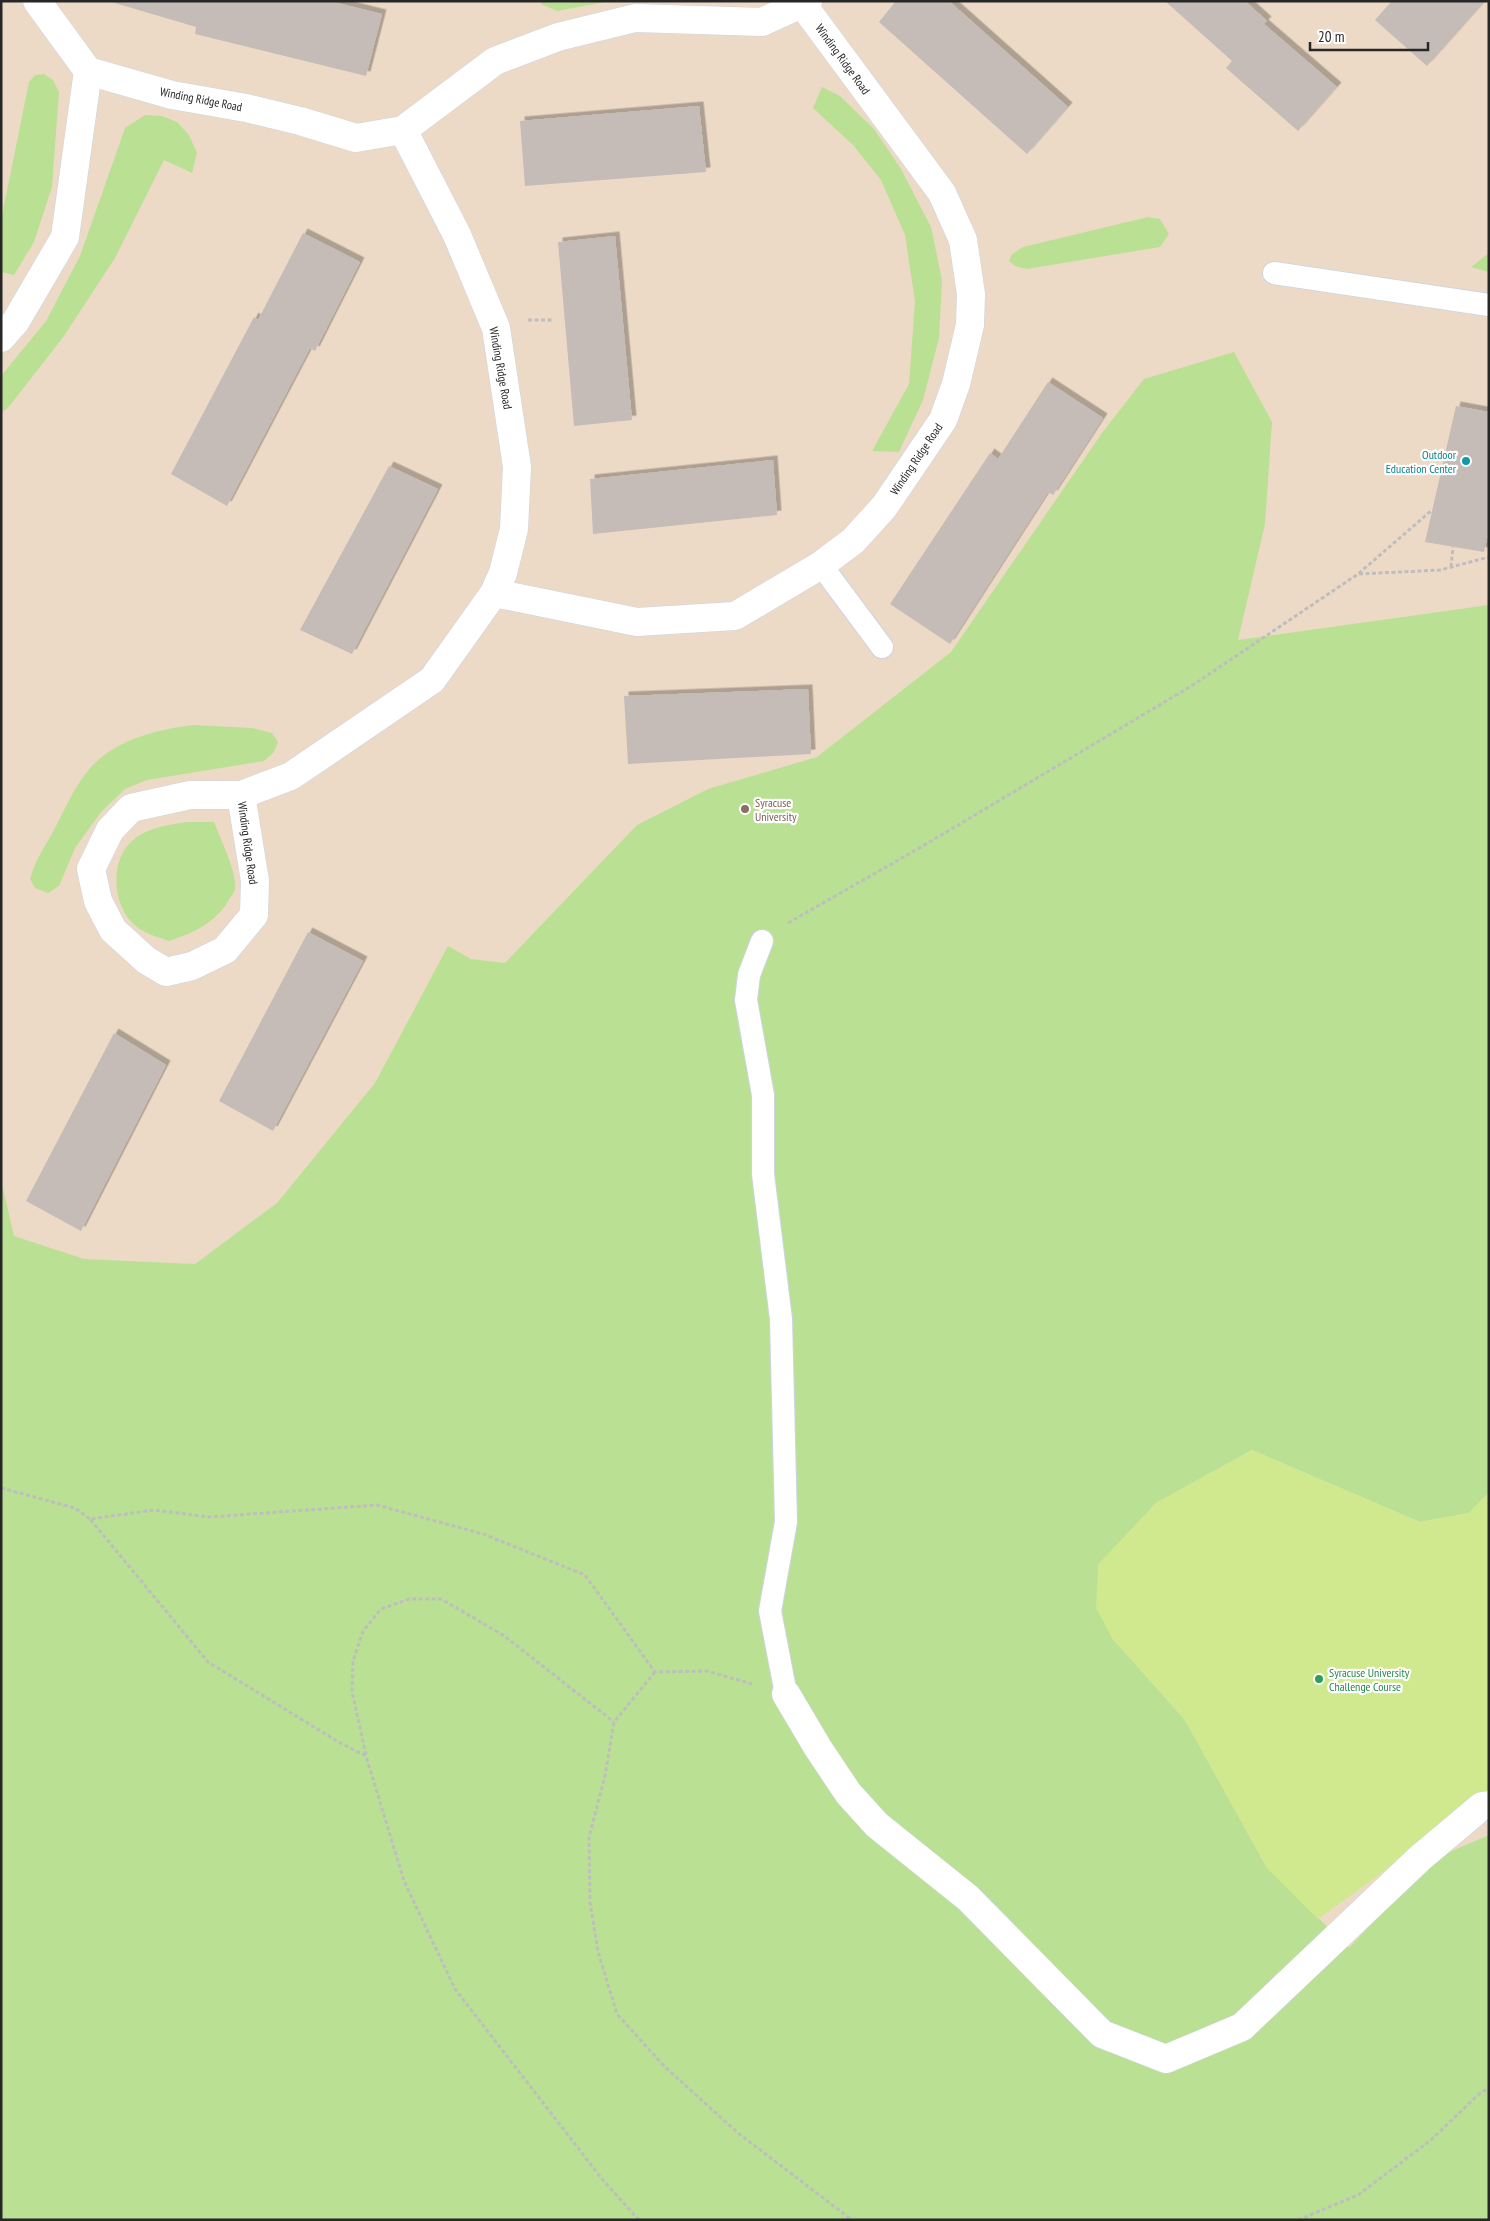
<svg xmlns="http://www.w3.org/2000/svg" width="1490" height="2221" font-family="'PT Sans Narrow',sans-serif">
<defs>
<filter id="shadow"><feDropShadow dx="4.5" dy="-4.5" stdDeviation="0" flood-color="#0004"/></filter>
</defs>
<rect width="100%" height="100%" fill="#eadfd8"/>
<!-- education -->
<path fill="#ecdac6" d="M1 1H1489V1990L1 1617Z"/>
<!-- green -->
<path fill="#bae193" d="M541 1H605V2L557 11 541 4Z
M44 74 53 80 59 92 52 187 34 242 14 275 1 272V220L29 82 35 75Z
M822 87 840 96 874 129 901 169 931 227 942 280 939 338 923 400 899 452 872 451 909 384 915 301 905 235 881 180 853 145 813 108Z
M145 115 162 116 177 122 189 135 197 153 192 173 164 160 115 258 64 336 8 408 1 413V376L46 321 80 256 125 128Z
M1148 217 1160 219 1169 234 1160 247 1027 269 1015 266 1009 261 1012 254 1023 247Z
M1489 253V272L1471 267Z
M1234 352 1272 422 1265 524 1238 640 1489 605V1492L1469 1513 1420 1522 1252 1450 1156 1503 1098 1565 1112 1638 1185 1720 1267 1868 1349 1948 1431 1860 1489 1835V2220H1V1180L14 1236 84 1259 195 1264 277 1203 375 1083 448 946 471 959 505 963 637 825 708 789 817 757 951 652 1102 433 1144 379Z
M194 725 252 728 272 733 278 742 274 752 264 761 147 780 125 789 101 812 75 848 59 886 48 893 35 888 30 879C35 860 46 845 55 828 66 807 76 783 92 766 117 739 159 729 194 725Z
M186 822H214C220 838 237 872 235 888 235 891 232 896 230 898 217 922 194 933 169 941 158 937 146 934 137 927 112 908 109 861 132 841 146 828 168 825 186 822Z"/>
<!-- pitch -->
<path fill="#d0e98e" d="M1252 1450 1420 1522 1469 1513 1489 1492V1795L1318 1919 1267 1868 1185 1720 1112 1638 1096 1608 1098 1565 1156 1503Z"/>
<!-- building -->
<path fill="#c5bcb8" filter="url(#shadow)" d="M108 1H329L382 14 366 76 195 34 196 27Z
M896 1H949L1068 107 1027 154 879 22Z
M1165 1H1245L1267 21 1264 24 1337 87 1298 131 1226 68 1232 61Z
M1392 1H1485L1427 66 1375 20Z
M699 106 706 172 525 186 520 121Z
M303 233 360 262 315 351 310 348 227 506 171 474 254 317 258 320Z
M615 236 632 420 574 426 558 242Z
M1048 382 1103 418 1053 495 1048 492 950 644 890 604 990 453 998 459Z
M1456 406 1489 412V530L1484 552 1425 542Z
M773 460 777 515 593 534 590 479Z
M389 466 438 489 352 654 300 630Z
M808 689 811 754 628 764 624 696Z
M308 932 363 961 273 1131 219 1101Z
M114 1033 166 1065 81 1231 26 1201Z"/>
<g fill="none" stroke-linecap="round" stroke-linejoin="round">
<!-- service casing -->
<g stroke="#cdd4e0" stroke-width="24">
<path id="service" d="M1274 273 1489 305
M821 565 882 647
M762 941 749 975 746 1000 763 1095V1174L781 1319 786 1522 770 1611 786 1694"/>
</g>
<!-- minor casing -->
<g stroke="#cdd4e0" stroke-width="29">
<path id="minor" d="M37 1 88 71 172 95 246 108 300 121 356 138 403 130 495 61 558 37 635 18 762 22 808 1
M403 130 457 235 496 328 517 467 514 529 503 573 494 593
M1 338 16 321 65 237 88 71
M241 795 255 881 254 915 225 950 192 966 166 972 146 960 113 930 98 901 91 869 110 830 131 808 190 795H241L291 776 432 680 494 593 637 622 735 616 821 565 853 541 884 507 943 420 956 384 970 325 971 294 963 240 942 193 803 5
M786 1694 818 1748 848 1793 877 1825 968 1898 1102 2034 1166 2059 1242 2027 1420 1858 1482 1806 1489 1805"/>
</g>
<!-- path -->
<path stroke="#bebebe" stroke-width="3" stroke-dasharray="4 2.5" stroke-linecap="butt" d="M528 320H554
M1451 567 1453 547
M1359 574 1440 570 1489 557
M788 923 928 843 1193 685 1358 574 1432 510
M1 1488 75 1508 90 1519
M655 1672 614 1722 605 1776 589 1837 590 1902 598 1952 617 2014 664 2066 738 2133 852 2220
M366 1755 352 1692 353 1661 363 1631 381 1609 409 1599H441L503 1635 614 1722
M639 2220 602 2179 455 1989 404 1881 366 1756 337 1741 208 1662 90 1519 154 1510 209 1517 377 1505 483 1534 585 1575 655 1672 707 1671 752 1684
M1298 2220 1358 2195 1431 2140 1479 2094 1489 2088"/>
<!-- service -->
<use href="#service" stroke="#fff" stroke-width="22"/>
<!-- minor -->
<use href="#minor" stroke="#fff" stroke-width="28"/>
</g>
<!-- markers -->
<circle fill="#0f9aa8" stroke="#fff" stroke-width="2" cx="1466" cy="461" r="5"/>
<circle fill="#8d6e63" stroke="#fff" stroke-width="2" cx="745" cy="809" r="5"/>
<circle fill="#2e9e5b" stroke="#fff" stroke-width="2" cx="1319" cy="1679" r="5"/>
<g text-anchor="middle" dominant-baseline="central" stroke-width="4.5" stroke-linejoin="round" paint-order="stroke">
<!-- street labels -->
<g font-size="12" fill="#272727" stroke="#fff">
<text transform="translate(843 59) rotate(54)">Winding Ridge Road</text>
<text transform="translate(201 99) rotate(11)">Winding Ridge Road</text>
<text transform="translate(501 368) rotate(80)">Winding Ridge Road</text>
<text transform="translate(916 459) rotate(-56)">Winding Ridge Road</text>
<text transform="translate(248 843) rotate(82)">Winding Ridge Road</text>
</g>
<!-- culture labels -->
<g font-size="12" fill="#0d838f" stroke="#fff" text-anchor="end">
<text x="1456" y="454">Outdoor<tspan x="1456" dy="14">Education Center</tspan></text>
</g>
<!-- education labels -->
<g font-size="12" fill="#785e54" stroke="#fff" text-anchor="start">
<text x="755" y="802">Syracuse<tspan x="755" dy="14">University</tspan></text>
</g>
<!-- leisure labels -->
<g font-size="12" fill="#27864d" stroke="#fff" text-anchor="start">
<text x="1329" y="1672">Syracuse University<tspan x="1329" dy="14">Challenge Course</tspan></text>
</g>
</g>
<!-- border -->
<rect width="1490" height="2221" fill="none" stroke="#272727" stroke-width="5"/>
<!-- scale -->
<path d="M1310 42v8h118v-8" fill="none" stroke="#272727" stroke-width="2.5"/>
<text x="1318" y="42" font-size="15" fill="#272727" stroke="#ffffff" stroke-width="4" paint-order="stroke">20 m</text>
</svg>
